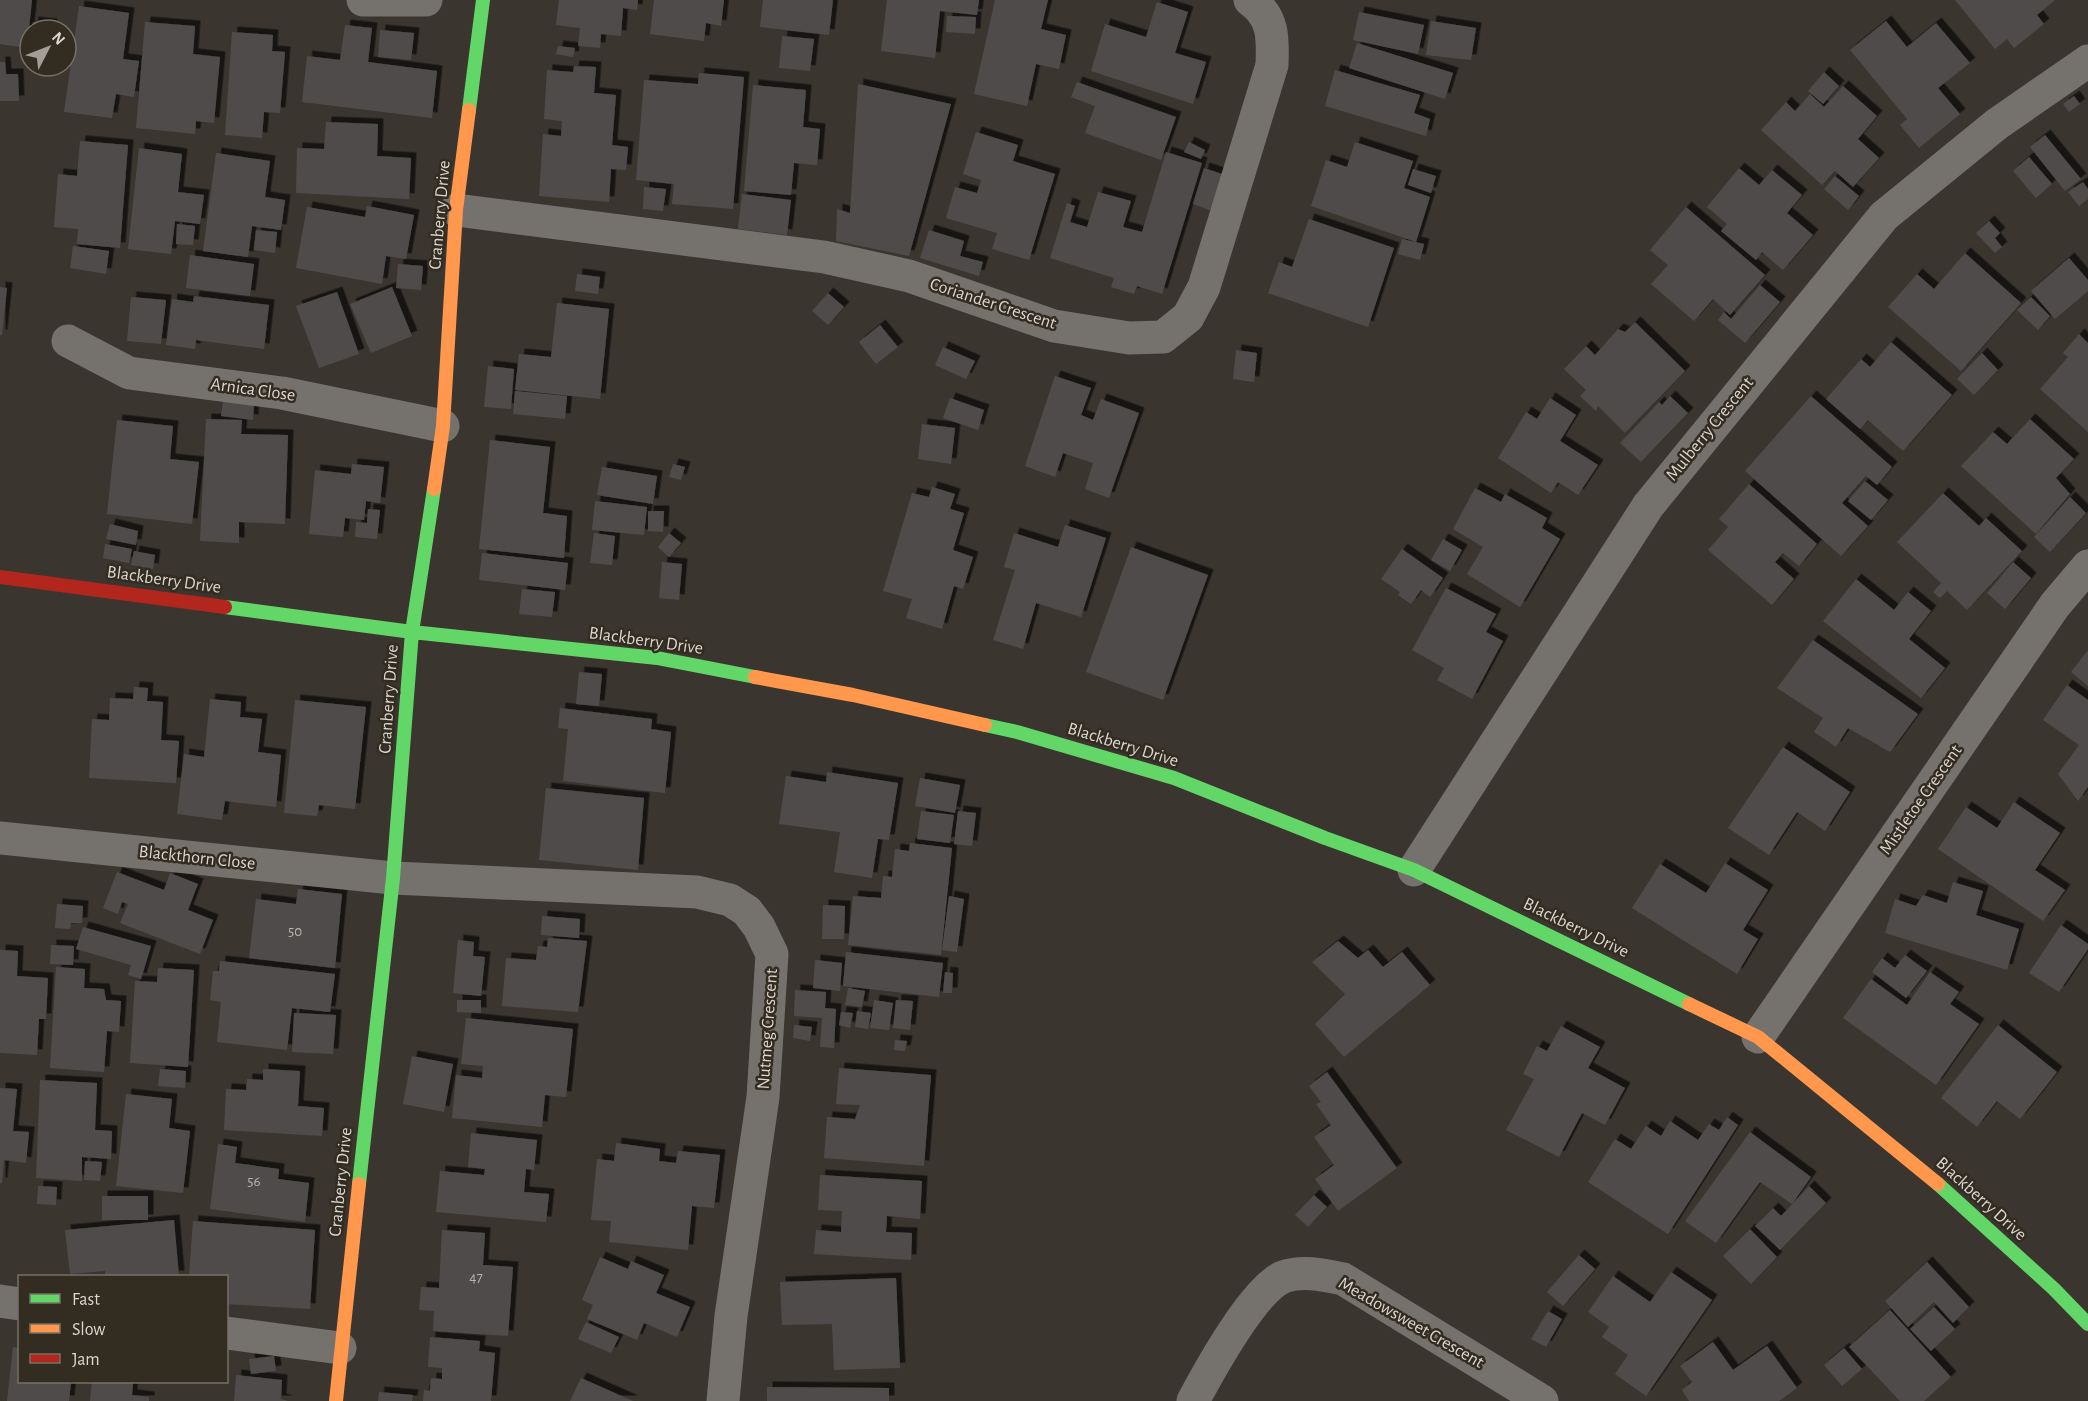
<svg xmlns="http://www.w3.org/2000/svg" width="2088" height="1401" font-family="'Alegreya Sans',sans-serif">
<defs>
<filter id="shadow"><feDropShadow dx="5.5" dy="-5.5" stdDeviation="0" flood-color="#0009"/></filter>
</defs>
<rect width="100%" height="100%" fill="#3a352f"/>
<!-- building -->
<path fill="#4f4c4c" filter="url(#shadow)" d="M0 0H32L27 48 0 44Z
M559 0H638L637 10 623 8 621 36 601 34 600 48 578 46 580 28 556 25Z
M654 0H724L721 26 706 23 704 41 650 34Z
M763 0H833L829 35 760 27Z
M887 0H979L977 15 940 11 935 58 881 51Z
M995 0H1048L1041 29 1066 35 1059 69 1036 64 1027 106 974 94Z
M1955 0H2055L2037 15 2044 24 2014 48 2007 39 1995 49Z
M1157 2 1188 12 1175 53 1206 62 1193 104 1091 71 1105 24 1146 37Z
M79 6 129 13 123 59 139 61 134 97 116 94 112 118 64 112Z
M1359 12 1424 25 1418 54 1353 40Z
M947 16 976 17 975 34 946 32Z
M1431 21 1476 28 1471 60 1426 55Z
M1886 21 1907 47 1936 23 1970 63 1938 88 1960 114 1919 148 1900 125 1907 119 1850 50Z
M33 22 52 24V30H32Z
M145 22 195 26 193 54 220 57 214 123 196 121 195 134 136 128Z
M345 25 372 28 368 62 437 71 432 118 302 102 307 56 340 60Z
M380 30 414 33 411 60 378 57Z
M232 32 273 35 272 51 285 52 280 113 264 112 262 138 225 135Z
M782 36 814 39 810 71 779 68Z
M1357 43 1453 73 1445 99 1349 68Z
M558 46 575 48 573 57 556 54Z
M0 62H5L6 74H18L19 101H0Z
M574 66 596 67 594 93 616 95 612 145 628 147 626 170 611 169 609 202 539 196 543 134 561 136 562 121 544 119 547 70 573 72Z
M1335 70 1420 95 1414 113 1430 119 1426 136 1325 106Z
M1824 72 1839 86 1823 104 1808 91Z
M699 73 744 77 733 209 672 204 674 184 636 180 644 80 698 84Z
M1077 82 1176 117 1161 160 1085 133 1095 106 1071 97Z
M858 84 951 104 909 256 836 241 837 209 850 213Z
M753 85 806 90 803 127 820 129 817 165 794 163 791 195 744 191Z
M1843 86 1877 116 1858 139 1879 158 1853 187 1835 171 1822 185 1761 130 1786 102 1795 111 1810 94 1824 107Z
M2074 96 2080 104 2069 112 2063 104Z
M326 122 378 124 377 156 411 158 409 199 296 193 297 148 324 149Z
M976 132 1018 145 1013 161 1055 174 1029 260 992 249 997 233 946 218 955 187 977 193 981 180 963 174Z
M2045 135 2081 179 2065 191 2030 147Z
M80 141 128 145 120 248 77 244 78 229 54 227 58 174 77 176Z
M1189 142 1205 150 1201 159 1184 152Z
M1355 142 1413 161 1404 188 1430 197 1416 242 1311 206 1326 160 1347 167Z
M139 148 182 154 178 192 204 195 200 224 175 221 171 254 128 249Z
M1166 152 1202 163 1162 294 1137 286 1134 294 1111 287 1114 278 1050 258 1067 203 1075 206 1070 222 1087 227 1098 192 1131 201 1123 227 1142 232Z
M216 153 270 161 265 197 285 200 281 230 252 226 248 257 203 251Z
M2029 157 2052 184 2036 198 2013 171Z
M1204 168 1228 176 1215 212 1193 204Z
M1739 168 1759 185 1772 170 1802 195 1787 213 1813 235 1783 270 1762 252 1756 260 1721 231 1727 224 1707 207Z
M1413 169 1436 176 1431 193 1408 185Z
M1835 176 1859 196 1848 210 1824 189Z
M2083 182 2088 189V199L2079 206 2068 192Z
M644 187 666 189 663 211 643 209Z
M742 194 791 200 787 235 738 229Z
M367 206 414 215 406 259 386 256 382 284 296 268 307 207 365 217Z
M1686 207 1765 275 1730 315 1713 299 1694 321 1651 284 1668 265 1650 250Z
M1309 219 1394 248 1368 327 1268 293 1279 262 1292 267Z
M1989 221 2000 233 1995 238 2002 247 1995 253 1976 233Z
M177 224 195 226 193 245 176 244Z
M256 230 277 232 275 253 254 250Z
M929 230 964 241 960 256 983 262 979 276 920 258Z
M1402 239 1424 244 1420 260 1398 254Z
M73 246 109 251 106 274 70 268Z
M1965 253 2021 303 1961 371 1888 307 1917 274 1934 289Z
M190 255 254 264 250 296 186 288Z
M2069 258 2088 280V291L2055 319 2031 291Z
M398 264 423 266 421 290 396 288Z
M577 274 600 277 598 294 575 291Z
M1760 285 1780 302 1745 343 1718 320 1724 312 1731 319Z
M0 287 7 288 2 335H0Z
M392 287 412 336 371 353 350 304Z
M337 292 359 354 319 368 296 306Z
M828 293 844 307 828 325 812 311Z
M194 296 269 305 264 349 196 340 195 349 166 345 172 299 193 302Z
M131 297 166 300 161 344 127 341Z
M2031 297 2050 316 2038 330 2017 310Z
M557 303 609 309 600 399 515 390 519 354 551 357Z
M1635 322 1685 371 1625 433 1598 406 1596 411 1580 396 1586 390 1564 369 1586 346 1595 355 1618 329 1625 332Z
M880 325 898 347 876 364 859 342Z
M2079 334 2088 343V432L2040 389 2068 357 2063 353Z
M1891 342 1952 395 1903 451 1868 420 1860 429 1826 399 1861 359 1870 367Z
M943 347 975 361 966 379 935 365Z
M1236 350 1257 353 1254 382 1233 379Z
M1982 353 1998 370 1974 395 1957 379Z
M488 366 514 369 511 409 484 407Z
M1055 376 1091 388 1081 415 1093 420 1101 399 1139 413 1109 498 1085 489 1093 463 1063 453 1055 477 1025 466Z
M515 391 567 396 565 419 513 414Z
M1670 396 1688 413 1641 462 1620 443 1659 402 1662 405Z
M1811 396 1892 467 1877 485 1866 476 1842 503 1868 526 1841 556 1745 471Z
M950 398 984 410 978 430 943 418Z
M1550 398 1576 415 1560 441 1598 465 1578 495 1558 482 1551 493 1498 458 1526 412 1537 419Z
M223 401 254 405 253 420 221 416Z
M206 419 242 420 241 434 288 435 285 524 239 522V543L200 541Z
M2030 419 2074 459 2056 478 2070 494 2036 534 1961 466 1993 432 2007 444Z
M117 420 173 426 170 459 199 462 192 524 107 514Z
M922 424 955 428 951 464 918 459Z
M490 440 550 447 543 513 567 516 564 558 479 549Z
M352 464 384 467 380 503 366 501 364 520 345 518 343 537 309 534 315 470 351 474Z
M673 464 685 467 681 480 669 477Z
M602 467 657 476 653 504 597 495Z
M1865 481 1888 500 1871 520 1848 501Z
M1749 484 1817 544 1799 566 1783 553 1775 562 1794 579 1772 605 1708 550 1728 527 1719 519Z
M932 487 955 494 950 509 964 513 953 550 973 557 963 589 954 586 942 629 906 618 912 599 883 591 912 493 929 497Z
M1475 488 1501 502 1505 494 1547 518 1542 528 1560 539 1520 607 1467 574 1483 547 1453 529Z
M1943 493 1979 526 1986 518 2022 551 1967 610 1947 591 1940 598 1933 592 1941 583 1897 542Z
M2070 497 2086 513 2050 552 2034 537Z
M595 501 647 507 644 535 592 530Z
M368 509 380 510 377 539 355 537 356 522 367 523Z
M648 511H664L663 532 648 531Z
M110 524 138 531 136 545 106 539Z
M1065 525 1106 538 1081 617 1036 603 1023 649 993 640 1015 570 1004 567 1014 533 1058 547Z
M594 533 615 536 612 565 590 563Z
M669 533 681 543 669 557 658 547Z
M1443 539 1462 550 1450 571 1431 560Z
M105 544 132 549 129 563 103 558Z
M1131 547 1208 575 1163 700 1086 672Z
M1402 549 1443 578 1430 597 1421 590 1411 604 1398 595 1400 592 1381 579Z
M134 551 155 555 153 569 131 565Z
M482 553 568 563 565 590 479 580Z
M662 562 682 564 679 600 659 598Z
M2013 562 2031 578 2005 609 1987 593Z
M1856 579 1894 610 1908 592 1931 611 1909 639 1945 668 1921 698 1823 621Z
M1446 588 1496 614 1486 632 1503 641 1472 699 1437 680 1444 668 1412 650Z
M522 589 555 592 552 617 519 614Z
M1813 640 1918 714 1890 752 1848 728 1836 747 1814 732 1823 718 1777 688Z
M2088 650V686L2071 672Z
M579 672 602 674 599 706 576 704Z
M2067 685 2088 700V787L2078 801 2058 774 2079 745 2043 720Z
M134 687 148 688 147 701 163 702 161 740 179 741 176 783 89 778 92 719 109 720 110 698 133 699Z
M210 699 241 702 240 717 262 719 258 752 281 755 276 807 225 801 222 820 177 814 184 754 204 757Z
M295 700 366 707 355 809 319 805 317 816 284 813Z
M560 708 652 719 651 729 671 732 665 793 563 781 568 729 558 728Z
M1783 747 1850 792 1825 831 1797 812 1769 855 1728 828Z
M827 772 898 783 889 840 878 839 872 878 834 872 840 832 779 824 786 776 826 782Z
M920 778 960 785 955 813 915 806Z
M546 788 644 798 638 870 539 860Z
M2014 802 2060 833 2035 870 2065 890 2043 921 1938 849 1966 807 1997 828Z
M921 811 954 815 950 843 917 839Z
M958 811 976 813 972 846 954 844Z
M910 843 952 848 941 955 848 945 853 896 881 898 883 876 892 877 895 849 909 851Z
M1725 863 1768 890 1743 930 1758 939 1737 974 1632 908 1660 864 1706 893Z
M117 872 164 890 170 873 198 884 188 910 213 920 200 954 120 923 128 904 122 902 118 914 103 908Z
M1953 882 1983 891 1976 915 2019 929 2007 970 1885 933 1895 899 1916 906 1923 895 1947 903Z
M298 889 342 894 335 968 249 958 256 899 296 904Z
M949 896 964 899 957 952 942 950Z
M57 904 83 906 82 923H71L70 929 55 928Z
M823 905 845 906 844 939H822Z
M542 916 580 919 579 938 541 935Z
M2061 925 2088 944V949L2059 992 2029 973Z
M83 927 151 946 141 979 128 975 131 965 76 949Z
M548 938 587 941 578 1012 502 1006 506 958 536 960 538 946 547 947Z
M458 940 474 942 473 956 485 957 481 996 453 993Z
M1338 941 1358 958 1368 950 1383 967 1402 952 1430 985 1344 1057 1315 1024 1345 994 1312 962Z
M51 945 74 946 73 965 50 964Z
M0 950 18 951 17 976 48 978 46 1019H39L37 1055 0 1053Z
M846 952 943 963 939 997 843 986Z
M1905 955 1927 971 1906 998 1872 972 1882 958 1895 968Z
M815 960 842 963 840 991 813 988Z
M220 961 335 974 330 1012 292 1008 287 1050 217 1042 221 1002 210 1000 213 971H219Z
M56 967 85 969 84 988 104 989 106 1000 121 1001 119 1032 107 1031 104 1072 50 1068Z
M158 968 194 970 188 1067 130 1063 135 981 157 982Z
M945 972 953 973 952 993H943Z
M1930 972 1959 992 1950 1004 1979 1024 1936 1085 1843 1018 1871 979 1907 1005Z
M848 988 865 991 862 1007 845 1005Z
M795 990 826 992 825 1008 836 1009 834 1048 820 1047 822 1018 794 1016Z
M457 1000H481V1013L457 1012Z
M874 1000 893 1003 889 1030 870 1028Z
M896 1000 913 1001 910 1030 893 1028Z
M857 1011 871 1013 868 1029 855 1027Z
M841 1012 853 1013 850 1028 839 1025Z
M294 1013 336 1015 333 1054 292 1052Z
M466 1018 573 1029 566 1097 545 1095 542 1127 452 1118 456 1075 482 1078 483 1066 461 1064Z
M794 1025 812 1027 810 1041 793 1038Z
M1998 1025 2057 1072 2020 1119 1997 1101 1977 1127 1941 1098Z
M1561 1026 1600 1047 1588 1068 1625 1088 1605 1125 1582 1113 1559 1157 1506 1130 1534 1079 1523 1074 1537 1046 1547 1051Z
M895 1040 907 1041 905 1051 894 1050Z
M412 1056 453 1064 444 1112 403 1104Z
M839 1068 931 1075 924 1166 824 1158 827 1117 855 1119 860 1105 836 1104Z
M160 1069 186 1071 185 1088 158 1086Z
M263 1069 300 1071 298 1106 324 1108 322 1136 224 1130 226 1089 246 1090 247 1079 263 1080Z
M1327 1072 1397 1168 1338 1211 1315 1179 1334 1165 1314 1137 1331 1125 1316 1104 1321 1102 1309 1086Z
M40 1080 97 1083 95 1130 112 1131 111 1159 82 1157V1181L36 1178Z
M0 1088 17 1089 13 1131 29 1132 26 1163 4 1160 2 1183H0Z
M126 1094 172 1099 169 1128 190 1131 183 1193 116 1186Z
M1727 1117 1738 1125 1668 1234 1588 1182 1615 1139 1631 1149 1646 1126 1661 1136 1670 1121 1698 1140 1709 1124 1719 1130Z
M1750 1132 1811 1177 1792 1204 1760 1182 1716 1243 1685 1221Z
M471 1133 537 1140 534 1170 526 1169 524 1192 549 1194 546 1222 436 1212 440 1171 484 1175 485 1169 468 1167Z
M616 1143 660 1149 659 1161 676 1163 678 1151 720 1155 714 1208 692 1206 688 1250 609 1242 611 1221 591 1220 597 1159 614 1161Z
M218 1144 237 1147 235 1163 279 1169 278 1179 309 1183 305 1222 210 1209Z
M85 1161 102 1162 100 1181 84 1180Z
M820 1175 922 1181 920 1219 887 1216 886 1232 912 1233 911 1260 814 1254 816 1230 841 1232 842 1211 818 1210Z
M38 1186 57 1187 56 1205 37 1204Z
M1809 1186 1826 1203 1780 1250 1755 1226 1773 1208 1781 1216Z
M1314 1195 1327 1207 1308 1227 1295 1215Z
M102 1196H148V1220H102Z
M174 1220 179 1276H105V1271L70 1274 65 1230Z
M193 1221 315 1230 310 1309 226 1304V1276H189Z
M1750 1229 1777 1257 1751 1284 1723 1256Z
M442 1230 485 1233 483 1265 513 1267 508 1336 433 1331 434 1311 419 1310 421 1287 439 1288Z
M1579 1255 1595 1269 1563 1306 1547 1292Z
M600 1257 628 1269 631 1261 664 1275 656 1293 690 1307 677 1337 644 1323 637 1340 587 1319 593 1305 582 1300Z
M1927 1262 1969 1307 1953 1323 1934 1302 1908 1327 1885 1301Z
M1671 1272 1712 1300 1646 1396 1615 1374 1628 1355 1602 1337 1609 1327 1588 1312 1613 1276 1650 1302Z
M896 1278 900 1368 834 1370 832 1324 782 1325 780 1282Z
M1934 1307 1955 1329 1931 1351 1910 1329Z
M1890 1310 1951 1377 1924 1401H1900L1849 1347Z
M1548 1311 1562 1319 1546 1347 1531 1339Z
M586 1322 619 1337 611 1353 578 1339Z
M430 1337 480 1341 479 1351 495 1353 491 1401H423L424 1390 430 1391 431 1378 442 1379V1368L428 1367Z
M1713 1342 1733 1370 1767 1346 1797 1388 1779 1401H1689L1682 1390 1692 1382 1680 1366Z
M13 1347 20 1348V1382H71L69 1401H7Z
M1844 1348 1862 1369 1842 1386 1824 1365Z
M274 1356 276 1371 251 1374 249 1359Z
M236 1375 282 1380 281 1399 288 1401H234Z
M581 1378 633 1401H570Z
M92 1382H133L132 1395 149 1397V1401H90Z
M767 1387 889 1388V1401H767Z
M379 1392 413 1395 412 1401H378Z"/>
<g fill="none" stroke-linecap="round" stroke-linejoin="round">
<!-- street -->
<path stroke="#75716c" stroke-width="33" d="M363 0H426
M456 210 824 257 909 276 1054 326 1129 338 1163 337 1188 317 1204 287 1272 65C1273 38 1274 17 1250 0
M68 341 129 373 282 393 443 426
M0 838 393 878 697 892 730 900 747 911 759 927 772 954 763 1097 731 1316 723 1401
M1414 870 1648 506 1884 216 1997 124 2088 61
M1758 1037 2055 605 2088 566
M0 1301 20 1304
M226 1333 340 1348
M1193 1401C1209 1371 1253 1290 1283 1277 1302 1270 1324 1275 1343 1279L1542 1401"/>
<!-- fast -->
<path stroke="#63d668" stroke-width="14" d="M469 110 483 0
M225 607 412 632 657 658 755 677
M985 725 1017 732 1174 778 1325 838 1414 870 1689 1004
M359 1184 393 878 412 632 434 489
M1938 1184 2054 1289 2088 1324"/>
<!-- slow -->
<path stroke="#ff974d" stroke-width="14" d="M434 489 443 426 456 210 469 110
M755 677 853 695 985 725
M1689 1004 1758 1037 1938 1184
M336 1401 359 1184"/>
<!-- jam -->
<path stroke="#b3261e" stroke-width="14" d="M0 577 225 607"/>
</g>
<g text-anchor="middle" dominant-baseline="central" stroke-width="5" stroke-linejoin="round" paint-order="stroke">
<!-- number labels -->
<g font-size="15" fill="#b8b4af">
<text x="295" y="931">50</text>
<text x="254" y="1181">56</text>
<text x="476" y="1277">47</text>
</g>
<!-- street labels -->
<g font-size="18" fill="#dbd6d0" stroke="#332c21">
<text transform="translate(440 215) rotate(-85)">Cranberry Drive</text>
<text transform="translate(993 304) rotate(18)">Coriander Crescent</text>
<text transform="translate(253 390) rotate(8)">Arnica Close</text>
<text transform="translate(1710 429) rotate(-51)">Mulberry Crescent</text>
<text transform="translate(164 580) rotate(8)">Blackberry Drive</text>
<text transform="translate(646 641) rotate(8)">Blackberry Drive</text>
<text transform="translate(389 699) rotate(-86)">Cranberry Drive</text>
<text transform="translate(1123 745) rotate(17)">Blackberry Drive</text>
<text transform="translate(1921 800) rotate(-55)">Mistletoe Crescent</text>
<text transform="translate(197 858) rotate(6)">Blackthorn Close</text>
<text transform="translate(1576 928) rotate(26)">Blackberry Drive</text>
<text transform="translate(768 1029) rotate(-86)">Nutmeg Crescent</text>
<text transform="translate(341 1182) rotate(-84)">Cranberry Drive</text>
<text transform="translate(1981 1199) rotate(42)">Blackberry Drive</text>
<text transform="translate(1411 1323) rotate(30)">Meadowsweet Crescent</text>
</g>
</g>
<!-- legend -->
<rect x="18" y="1275" width="210" height="108" fill="#332c21" stroke="#767067" stroke-width="1.5"/>
<rect x="30" y="1294" width="30" height="9" fill="#63d668" stroke="#767067" stroke-width="1.5"/>
<text x="72" y="1305" font-size="18" fill="#dbd6d0">Fast</text>
<rect x="30" y="1324" width="30" height="9" fill="#ff974d" stroke="#767067" stroke-width="1.5"/>
<text x="72" y="1335" font-size="18" fill="#dbd6d0">Slow</text>
<rect x="30" y="1354" width="30" height="9" fill="#b3261e" stroke="#767067" stroke-width="1.5"/>
<text x="72" y="1365" font-size="18" fill="#dbd6d0">Jam</text>
<!-- north arrow -->
<g transform="translate(48 48) rotate(48)"><circle r="28" fill="#332c21" stroke="#767067" stroke-width="1.5"/>
<path d="M0-4.5L10 22L0 15L-10 22Z" fill="#a39e98"/>
<text y="-9" font-size="16" font-weight="bold" text-anchor="middle" fill="#dbd6d0">N</text>
</g>
</svg>
